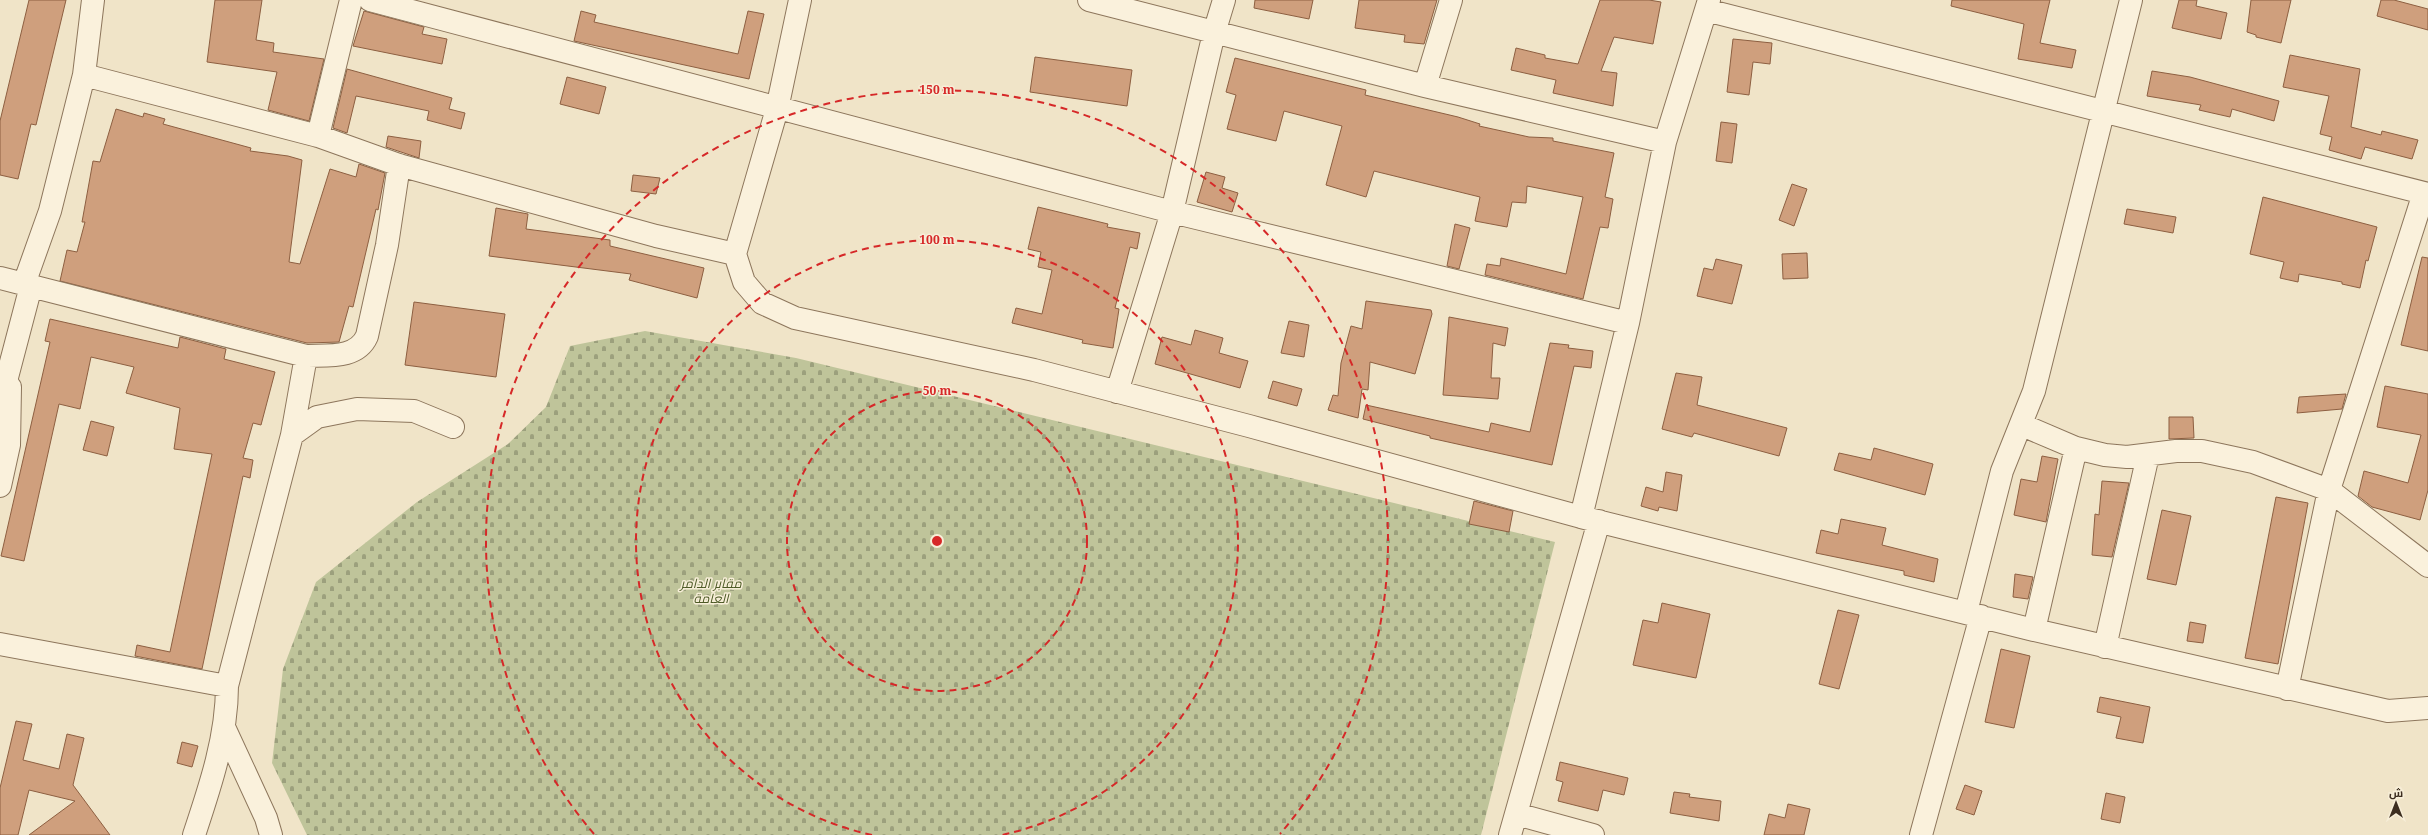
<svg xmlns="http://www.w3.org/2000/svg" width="2428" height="835" font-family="'Noto Serif',Cairo,serif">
<defs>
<pattern id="cemetery-stones" width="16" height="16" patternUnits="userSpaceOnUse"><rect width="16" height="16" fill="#bfc49a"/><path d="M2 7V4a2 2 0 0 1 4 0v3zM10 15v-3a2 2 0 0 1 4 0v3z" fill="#9ca07d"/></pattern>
</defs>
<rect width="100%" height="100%" fill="#f0e4c8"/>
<!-- cemetery -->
<path fill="url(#cemetery-stones)" d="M645 331 796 358 1555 542 1481 835H307L272 763 283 669 316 582 417 502 508 444 546 407 570 346Z"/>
<!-- building -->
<path fill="#cf9f7d" stroke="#8d5f41" d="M29 0H66L36 125 31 124 18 179 0 175V121Z
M215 0H262L256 40 274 43 273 52 324 59 309 121 268 110 277 72 207 62Z
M1255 0H1313L1309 19 1254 8Z
M1359 0H1437L1424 44 1404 42 1405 35 1355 28Z
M1600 0H1649L1661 2 1653 44 1614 37 1601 71 1617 73 1613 106 1553 93 1556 80 1511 70 1516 48 1545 55V58L1578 64Z
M1952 0H2050L2040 43 2076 50 2072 68 2018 59 2024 24 1951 6Z
M2179 0H2197L2196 6 2227 13 2221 39 2172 28Z
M2251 0H2291L2281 43 2256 37V35L2247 32Z
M2381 0H2394L2428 9V30L2377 16Z
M364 11 424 27 422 34 447 39 442 64 353 46Z
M581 11 596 15 594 22 738 54 748 11 764 14 749 79 574 41Z
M1733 39 1772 43 1770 64 1753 62 1749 95 1727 92Z
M2290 55 2360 69 2351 127 2381 135 2382 131 2418 140 2412 159 2365 147 2361 159 2329 150 2332 137 2320 134 2329 96 2283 87Z
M1035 57 1132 70 1127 106 1030 92Z
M1235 58 1366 90 1365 95 1458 117 1480 124 1479 126 1529 137 1553 138V141L1614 153 1605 197 1613 199 1608 228 1600 227 1583 299 1485 275 1487 264 1500 266 1501 258 1566 274 1583 197 1527 186 1526 203 1512 202 1507 227 1475 221 1480 197 1374 171 1366 197 1326 185 1342 126 1284 111 1276 141 1227 129 1236 95 1226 92Z
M347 69 452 98 449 109 465 113 461 129 427 120 429 111 356 96 347 133 333 128Z
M2152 71 2190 77 2279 101 2274 121 2232 109 2230 117 2199 110 2201 105 2147 96Z
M567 77 606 87 599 114 560 104Z
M116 109 143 117 144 113 165 119 163 124 251 148 250 151 288 156 302 160 289 262 300 264 330 169 356 177 359 164 385 173 378 210 376 209 353 307 349 306 339 342 307 343 60 281 67 250 77 252 85 222H82L93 161 100 162Z
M1721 122 1737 124 1732 163 1716 161Z
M388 136 421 141 419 158 386 147Z
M1206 172 1225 177 1222 188 1238 193 1232 212 1197 202Z
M633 175 660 178 656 194 631 191Z
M1792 184 1807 189 1794 226 1779 220Z
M2263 197 2377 227 2368 261 2366 260 2360 288 2342 284V282L2299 274 2298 282 2280 278 2284 262 2250 254Z
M1038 207 1108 224 1107 227 1140 233 1137 249 1130 247 1115 308 1119 309 1113 348 1082 343 1083 340 1012 323 1016 308 1042 314 1052 270 1038 267 1041 252 1028 249Z
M496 208 528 214 526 229 610 240V246L704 268 697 298 629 280 631 274 489 256Z
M2127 209 2176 217 2173 233 2124 224Z
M1455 224 1470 228 1459 269 1447 266Z
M1807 253 1808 278 1783 279 1782 254Z
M2422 257 2428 258V351L2401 345Z
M1716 259 1742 265 1732 304 1697 296 1704 268 1713 270Z
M1366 301 1431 310 1432 314 1415 374 1370 362 1368 390 1362 389 1358 418 1328 410 1333 395 1338 396 1341 363 1351 326 1362 329Z
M414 302 505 314 496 377 405 365Z
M1449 317 1508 328 1505 346 1493 343 1491 378H1500L1498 399 1443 395Z
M50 319 178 348 180 337 226 349 224 359 275 372 261 425 253 423 243 458 253 460 250 478 243 476 202 669 135 656 137 645 170 652 212 454 174 449 180 408 126 393 134 367 91 357 80 409 59 404 24 561 1 556 50 342 45 341Z
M1289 321 1309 325 1304 357 1281 353Z
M1195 330 1223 338 1219 353 1248 361 1240 388 1155 364 1162 337 1191 345Z
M1550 343 1569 345 1568 348 1593 351 1591 368 1574 366 1552 465 1430 438V436L1363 419 1366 405 1489 432 1491 423 1530 432Z
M1676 373 1702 377 1697 405 1787 428 1779 456 1694 433 1692 437 1662 429Z
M1273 381 1302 389 1297 406 1268 398Z
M2385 386 2428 394V490L2420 520 2372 507 2358 496 2364 471 2408 483 2421 435 2377 427Z
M2346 394 2342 409 2297 413 2299 397Z
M2169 417H2193L2194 438 2169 439Z
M91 421 114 427 107 456 83 450Z
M1874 448 1933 464 1925 495 1834 470 1839 453 1871 460Z
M2042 456 2058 459 2046 522 2014 515 2021 479 2037 482Z
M1666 472 1682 475 1677 511 1659 507 1658 511 1641 506 1646 487 1663 492Z
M2102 481 2129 483 2112 557 2092 555 2095 514 2099 515Z
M2276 497 2308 503 2278 664 2245 658Z
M1474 501 1513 511 1509 532 1469 524Z
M2162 510 2191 516 2176 585 2147 579Z
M1841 519 1886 528 1882 545 1938 559 1934 582 1904 575V571L1816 553 1821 530 1838 534Z
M2015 574 2033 577 2028 599 2013 597Z
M1662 603 1710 614 1696 678 1633 665 1643 620 1658 623Z
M1838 610 1859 615 1839 689 1819 684Z
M2190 622 2206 625 2203 643 2187 641Z
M2001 649 2030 656 2014 728 1985 722Z
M2100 697 2150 707 2143 743 2116 738 2121 717 2097 712Z
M16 721 32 724 23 760 59 769 67 734 84 738 73 785 110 835H29L75 801 29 790 18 835H0V788Z
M182 742 198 746 192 767 177 763Z
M1560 762 1628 778 1624 795 1603 790 1598 811 1558 801 1563 782 1556 780Z
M1965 785 1982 791 1974 815 1956 809Z
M1674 792 1690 794 1689 797 1721 801 1719 821 1670 813Z
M2106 793 2125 797 2120 823 2101 819Z
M1788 804 1810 809 1804 835H1764L1769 814 1785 818Z"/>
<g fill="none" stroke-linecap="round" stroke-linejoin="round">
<!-- minor casing -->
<g stroke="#8d765c" stroke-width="24">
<path id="minor" d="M370 0 1172 212 1628 323
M800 0 777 109 735 254 744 282 762 303 795 318 1034 370 1249 426 1581 517 2034 630 2388 711 2428 708
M1089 0 1425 86 1665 142
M1706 10 2428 194
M84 75 318 136 399 165 656 236 735 254
M1425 86 1451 0
M318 136 351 0
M0 278 24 284
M31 286 306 356C328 355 357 359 367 336L387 245 399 165
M1117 392 1172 212 1214 33 1224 0
M0 404 31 286 24 284 50 211 84 75 93 0
M2022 425 2076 448 2105 455 2127 457 2176 451H2202L2253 462 2329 490 2428 566
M292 435 317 417 357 409 414 411 453 427
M0 486 9 445 10 387
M1581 517 1628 323 1665 142 1709 0
M1966 612 2002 471 2034 391 2131 0
M2034 630 2076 448
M0 644 227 686
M2105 647 2148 455
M2287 689 2329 490 2424 193
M224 727 266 818 271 835
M1516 814 1593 835
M194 835C210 787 227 737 227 686L292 435 306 356
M1510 835 1599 521
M1921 835 1981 616"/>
</g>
<!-- minor -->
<use href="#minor" stroke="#faf1dc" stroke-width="22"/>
</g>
<!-- distance rings -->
<g fill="none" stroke="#d62828" stroke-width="2" stroke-dasharray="7 5">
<circle cx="937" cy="541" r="150"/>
<path d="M872 835A301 301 0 1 1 1002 835"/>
<path d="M594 834A451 451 0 1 1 1280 834"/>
</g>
<g text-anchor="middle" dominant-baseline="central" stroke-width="3" stroke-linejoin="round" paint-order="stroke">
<!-- park labels -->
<g font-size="13" font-style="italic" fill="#4d5a26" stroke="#f7eed8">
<text x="711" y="583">مقابر الدامر<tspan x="711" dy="15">العامة</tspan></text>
</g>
</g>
<circle cx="937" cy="541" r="6" fill="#d62828" stroke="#f7eed8" stroke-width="2"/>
<g font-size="12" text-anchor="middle" font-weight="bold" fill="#d62828" stroke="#f7eed8" stroke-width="3" stroke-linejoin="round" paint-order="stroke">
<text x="937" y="94">150 m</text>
<text x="937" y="244">100 m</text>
<text x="937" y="395">50 m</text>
</g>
<!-- north arrow -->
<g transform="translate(2396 803)" stroke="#f7eed8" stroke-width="3" paint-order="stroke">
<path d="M0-3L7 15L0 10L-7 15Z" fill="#3d2e20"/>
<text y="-6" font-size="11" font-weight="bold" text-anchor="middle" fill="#3d2e20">ش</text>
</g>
</svg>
